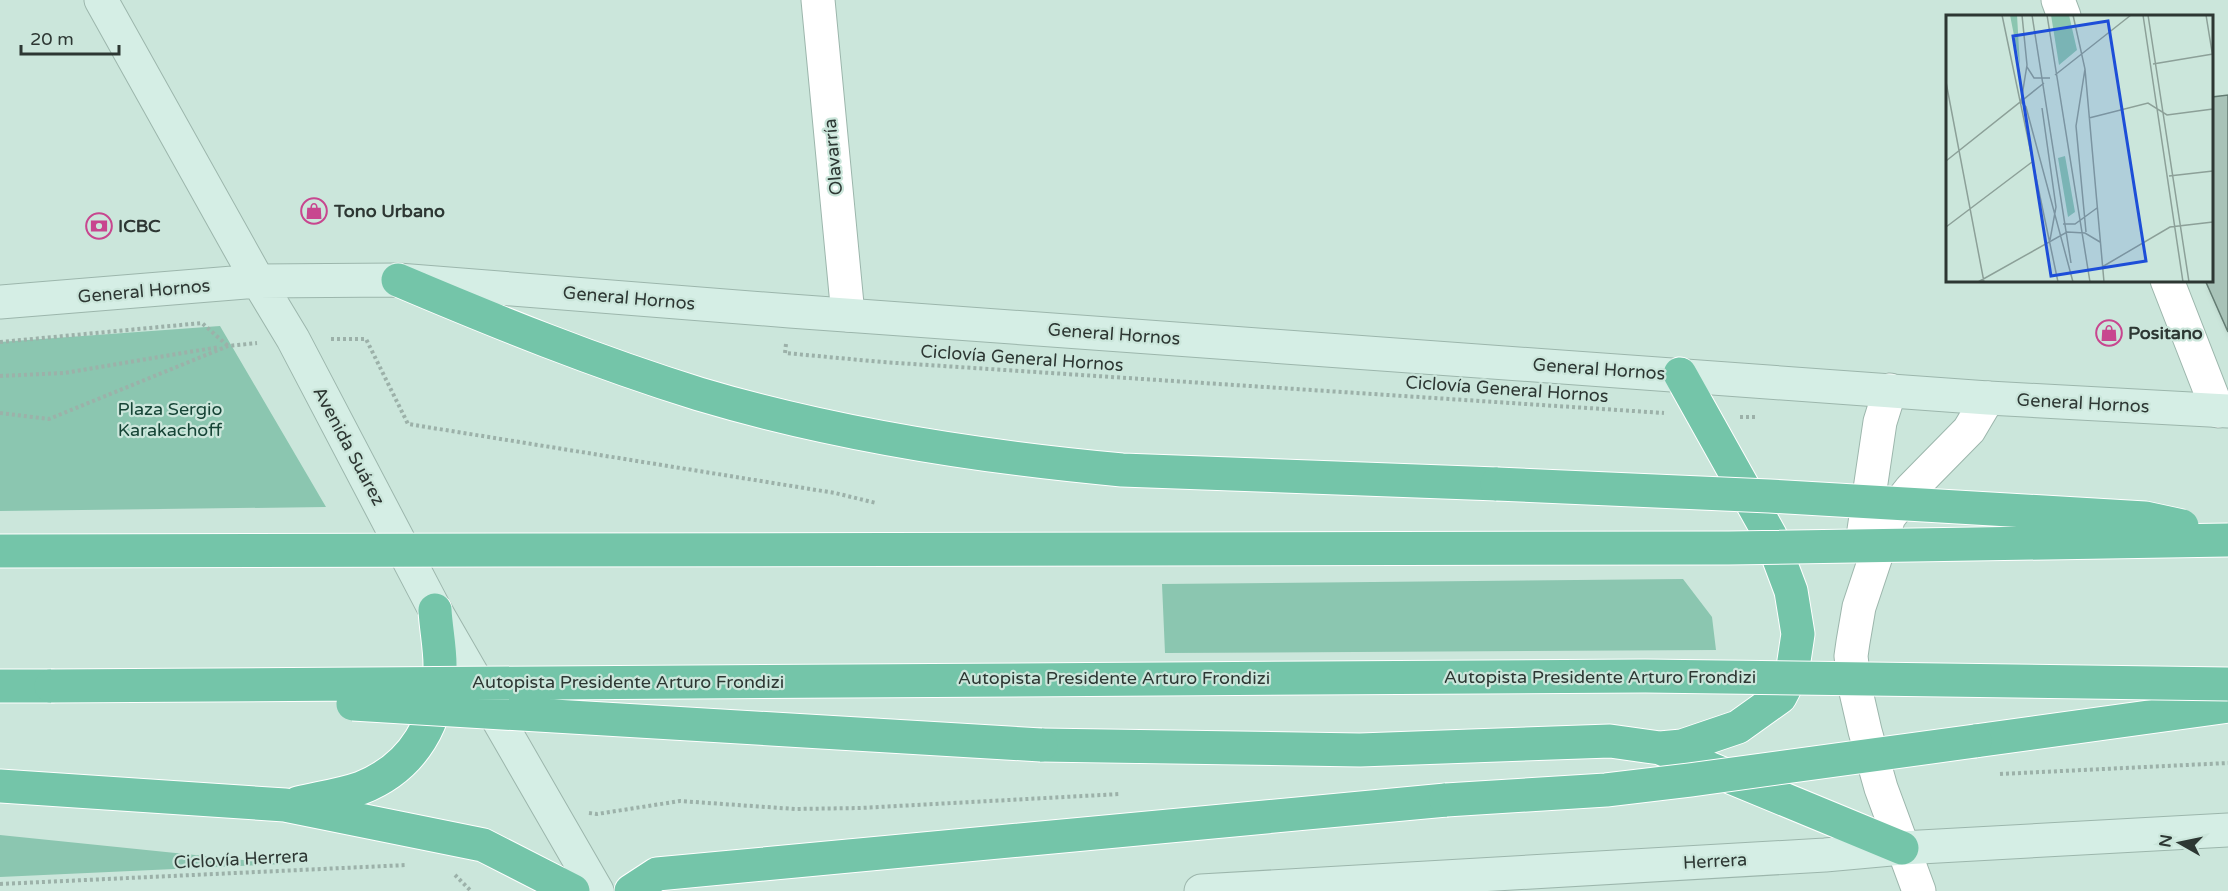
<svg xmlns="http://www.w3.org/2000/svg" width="2228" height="891" font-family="'Varela Round',sans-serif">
<defs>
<filter id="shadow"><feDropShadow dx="5.5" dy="5.5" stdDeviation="3" flood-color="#0004"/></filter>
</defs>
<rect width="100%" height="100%" fill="#cbe6db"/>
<!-- green -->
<path fill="#8bc6b0" d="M220 326 326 507 0 511V342Z
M1683 579 1712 617 1716 650 1165 653 1162 584Z
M0 835 283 864 0 877Z"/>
<!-- building -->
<path fill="#a8c3b8" stroke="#637b72" stroke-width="1.5" filter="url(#shadow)" d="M2228 95V332L2205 280H2212V97Z"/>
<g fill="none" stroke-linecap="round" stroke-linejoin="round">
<!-- street casing -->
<g stroke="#9cb6ac" stroke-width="35">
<path id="street" d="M818 0 848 315
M2058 0 2064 16
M2167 280 2218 411
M1864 530 1880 422 1890 390
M1919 891 1881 788 1865 731 1854 683 1851 656 1853 642 1859 607 1889 517 1911 489 1969 430 1988 398"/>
</g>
<!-- secondary casing -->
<g stroke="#9cb6ac" stroke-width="35">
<path id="secondary" d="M101 0 258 281 293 339 435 610 597 891
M0 302 258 281 398 280 790 311 1988 398 2228 411
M1201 891 1825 855 1902 848 2228 830"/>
</g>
<!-- highway casing -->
<g stroke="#fff" stroke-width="35">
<path id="highway" d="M398 280C497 322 596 362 699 394 836 435 980 457 1122 470L1497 484
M0 686H51
M1975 741 2228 706
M1041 745 1360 750 1610 741 1660 748 1902 848
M1660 748 1682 746 1738 727 1780 697 1792 674 1798 634 1791 591 1770 535 1680 374
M0 786 285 805 483 845 573 891
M298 803C319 798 341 795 361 788 414 767 440 721 440 665 440 647 436 628 435 610
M631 891 657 874 1446 800"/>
</g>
<!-- path -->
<path stroke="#9cb1a9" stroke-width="4" stroke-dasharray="3 3" stroke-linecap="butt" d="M331 339H366L408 424 835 493 876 503
M0 342 202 323 228 346
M786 344 785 353 882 362 1664 413
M0 376 64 373 219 347
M0 413 49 419 228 346 257 343
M1740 417H1757
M2000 774 2228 763
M589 813 597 814 680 801 795 809 860 808 1120 794
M455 875 471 891
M0 884 407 865"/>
<!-- street -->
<use href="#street" stroke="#fff" stroke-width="33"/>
<!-- secondary -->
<use href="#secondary" stroke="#d5eee5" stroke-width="33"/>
<!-- highway -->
<use href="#highway" stroke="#74c5a9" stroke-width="33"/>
<!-- highway-bridge casing -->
<g stroke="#fff" stroke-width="35" stroke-linecap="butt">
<path id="highway-bridge" d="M1497 484 1769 496 2145 518 2182 526
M0 551 1729 548 2228 540
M51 686 1645 676 2228 684
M353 704 1041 745
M1446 800 1606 790 1690 780 1975 741"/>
</g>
<!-- highway-bridge -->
<use href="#highway-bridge" stroke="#74c5a9" stroke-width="33"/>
</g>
<!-- icons -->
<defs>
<g id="shop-ring" transform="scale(1.35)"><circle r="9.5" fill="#cbe6db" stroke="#c8468f" stroke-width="1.5"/><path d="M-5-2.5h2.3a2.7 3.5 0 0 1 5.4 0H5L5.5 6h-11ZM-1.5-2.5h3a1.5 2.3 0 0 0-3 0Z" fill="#c8468f"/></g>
<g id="bank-ring" transform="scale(1.35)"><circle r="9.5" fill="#cbe6db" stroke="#c8468f" stroke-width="1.5"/><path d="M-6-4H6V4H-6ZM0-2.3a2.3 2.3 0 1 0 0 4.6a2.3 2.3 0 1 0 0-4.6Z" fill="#c8468f"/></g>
</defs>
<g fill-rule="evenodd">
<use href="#shop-ring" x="314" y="211"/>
<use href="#bank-ring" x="99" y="226"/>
<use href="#shop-ring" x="2109" y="333"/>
</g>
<g text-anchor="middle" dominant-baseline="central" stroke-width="4.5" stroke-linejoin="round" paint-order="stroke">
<!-- street labels -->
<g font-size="18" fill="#2d3733" stroke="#cbe6db">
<text transform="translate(833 157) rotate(-95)">Olavarría</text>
<text transform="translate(144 291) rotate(-5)">General Hornos</text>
<text transform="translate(629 298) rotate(5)">General Hornos</text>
<text transform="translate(1114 334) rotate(4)">General Hornos</text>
<text transform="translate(1022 358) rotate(4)">Ciclovía General Hornos</text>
<text transform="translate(1599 369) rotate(4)">General Hornos</text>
<text transform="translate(1507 389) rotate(4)">Ciclovía General Hornos</text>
<text transform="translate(2083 403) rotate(3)">General Hornos</text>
<text transform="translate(349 446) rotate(62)">Avenida Suárez</text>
<text x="1600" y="677">Autopista Presidente Arturo Frondizi</text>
<text x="1114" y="678">Autopista Presidente Arturo Frondizi</text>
<text x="628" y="682">Autopista Presidente Arturo Frondizi</text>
<text transform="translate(241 859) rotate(-3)">Ciclovía Herrera</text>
<text transform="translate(1715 861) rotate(-3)">Herrera</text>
</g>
<!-- poi labels -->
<g font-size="18" font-weight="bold" fill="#2d3733" stroke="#cbe6db" text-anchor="start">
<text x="334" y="211">Tono Urbano</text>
<text x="118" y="226">ICBC</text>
<text x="2128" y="333">Positano</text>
</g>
<!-- park labels -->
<g font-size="18" fill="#164436" stroke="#cbe6db">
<text x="170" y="409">Plaza Sergio<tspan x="170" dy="21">Karakachoff</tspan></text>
</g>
</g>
<!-- overview -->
<g transform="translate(1946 15)">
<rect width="267" height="267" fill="#cbe6db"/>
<path d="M64 0H71L74 51ZM105 0H123L131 35 113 50ZM119 141 129 197 122 202 112 143Z" fill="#8bc6b0"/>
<path fill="none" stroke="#8ca098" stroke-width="1.5" d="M56 0 112 267M76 0 81 50 75 87 80 92 127 267M86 0 125 248M101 0 144 267M127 0 139 54 158 267M197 0 237 267M202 0 243 267M260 0 267 43M207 49 267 39M81 52 88 63H104M139 54 130 111 140 217M109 60 185 0M0 67 38 267M96 93 110 192 104 225M143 103 202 88 221 100 267 94M0 146 98 68M223 161 267 156M117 209H129L151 193M0 212 86 147M156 252 224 212 267 207M32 267 121 217 139 218 154 227"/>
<path fill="#1d4ed8" fill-opacity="0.15" stroke="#1d4ed8" stroke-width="3" d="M162 6 200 246 105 261 67 21Z"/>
<rect width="267" height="267" fill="none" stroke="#2d3733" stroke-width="3"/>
</g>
<!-- north arrow -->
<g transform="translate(2180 843) rotate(279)" stroke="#cbe6db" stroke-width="4.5" paint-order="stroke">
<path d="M0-4.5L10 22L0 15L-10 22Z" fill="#2d3733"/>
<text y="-9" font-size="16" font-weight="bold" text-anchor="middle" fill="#2d3733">N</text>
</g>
<!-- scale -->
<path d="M21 45v9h98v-9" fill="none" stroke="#2d3733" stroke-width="3"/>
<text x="30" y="45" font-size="18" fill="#2d3733" stroke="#cbe6db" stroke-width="4.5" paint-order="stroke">20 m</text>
</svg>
